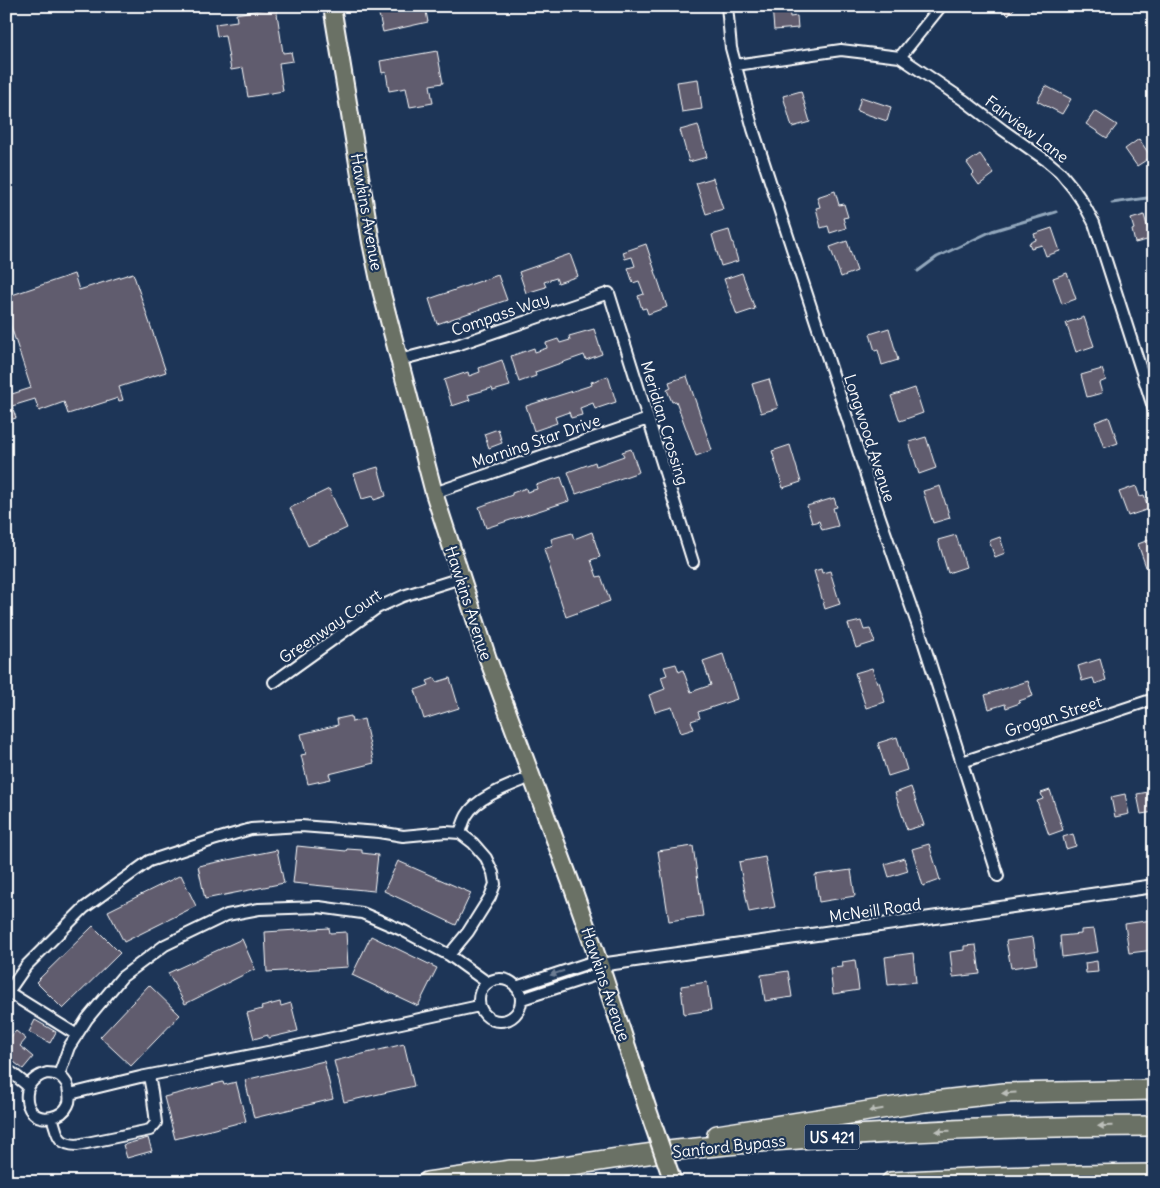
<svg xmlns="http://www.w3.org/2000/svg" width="1160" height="1188" font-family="Delius,sans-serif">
<rect width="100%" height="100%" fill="#1d3557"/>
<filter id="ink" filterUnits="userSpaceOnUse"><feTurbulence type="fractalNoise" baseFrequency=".02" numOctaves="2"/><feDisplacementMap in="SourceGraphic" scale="10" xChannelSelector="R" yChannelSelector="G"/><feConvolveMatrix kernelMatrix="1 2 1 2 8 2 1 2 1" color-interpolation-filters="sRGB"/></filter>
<g filter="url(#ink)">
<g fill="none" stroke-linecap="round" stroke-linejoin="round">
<!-- stream -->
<path stroke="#92a7bc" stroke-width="3" d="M1112 203 1154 197
M918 271 937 257 992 231 1056 212"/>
</g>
<!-- building -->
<path fill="#605b6e" stroke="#fff" d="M377 6H425L428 22 383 32Z
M772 6H789L790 17 797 16 798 28 774 30Z
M999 6H1017L1008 15Z
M276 7 283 53 291 52 293 61 279 63 283 91 248 97 243 68 231 70 225 35 217 36 215 24 237 21 236 14Z
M437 51 443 83 430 85 433 103 410 107 406 88 389 91 386 72 382 73 380 61Z
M698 79 702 109 682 112 677 82Z
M1046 86 1071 99 1062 114 1037 101Z
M801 91 810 122 792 127 783 96Z
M861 97 891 107 887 121 857 111Z
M1095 111 1117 125 1107 138 1086 124Z
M698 125 707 157 689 162 680 130Z
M1139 139 1151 157 1137 166 1125 149Z
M980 154 994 174 979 185 972 175 974 173 967 163Z
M713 178 723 209 706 214 696 183Z
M835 191 839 205 844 204 848 217 843 218 846 228 830 233 828 226 821 228 816 208 820 207 817 197Z
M1144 215 1151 239 1135 243 1132 230 1134 229 1131 219Z
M1052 228 1060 251 1046 256 1042 245 1031 248 1029 243 1036 240 1034 234Z
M729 230 738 261 721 266 712 235Z
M847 241 857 271 841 277 830 247Z
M646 244 667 307 648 314 646 308 642 309 638 296 644 294 639 281 633 283 628 268 635 266 632 257 625 259 623 252Z
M570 254 578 276 558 283 556 278 544 282 546 287 526 293 519 272Z
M133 273 166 372 119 387 123 400 119 401 118 398 68 414 64 402 39 411 35 399 12 406 16 418 6 421V376L12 394 31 388 6 311V297L74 274 79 290Z
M742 273 755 309 737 315 724 279Z
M1067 273 1076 299 1062 304 1053 278Z
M498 275 507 300 437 324 429 299Z
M1084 317 1094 346 1076 352 1066 323Z
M889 328 898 360 882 365 878 350 875 351 870 334Z
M594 329 602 354 586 360 584 355 535 372 536 376 519 382 511 356 534 348 535 352 547 348 546 343 558 339 560 343 570 340 569 336Z
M502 360 510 386 493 391 492 388 468 395 470 400 452 406 444 380 468 372 469 376 480 372 479 368Z
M1102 369 1106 380 1099 383 1102 393 1087 397 1081 375Z
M608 376 616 402 595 409 593 403 580 408 582 415 571 418 569 412 555 417 557 423 534 431 526 406 592 385 591 382Z
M687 376 712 450 696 456 676 401 672 402 667 390 671 388 669 382Z
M769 379 778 408 761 413 752 384Z
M915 388 923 413 900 421 891 396Z
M1109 417 1118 443 1104 448 1095 422Z
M498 429 502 443 489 448 484 434Z
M926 437 936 468 919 474 909 442Z
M790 445 801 482 783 488 772 451Z
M631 449 639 472 576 494 568 472 595 462 596 466 624 456 622 452Z
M378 467 386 496 374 500 373 496 362 499 354 474Z
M561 477 569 501 486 528 479 507 512 495V493L526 488 527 492 537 489 536 485Z
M940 486 950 518 933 523 923 491Z
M1136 486 1140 497 1144 496 1149 509 1128 516 1119 492Z
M329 489 347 528 308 546 290 508Z
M834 498 837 507 833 508 838 526 822 530 819 521 812 523 807 506Z
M592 532 600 557 591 560 597 577 601 576 610 601 566 617 544 549 553 546 551 539 572 533 574 539Z
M956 535 966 567 948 573 938 540Z
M1000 537 1005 553 995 557 989 541Z
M1154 538V564L1146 567 1138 544Z
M821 569 822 573 830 571 840 604 825 609 814 571Z
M861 621 864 630 870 629 875 642 856 648 848 624Z
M723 654 737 699 698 712 700 718 691 721 694 729 681 733 672 707 655 712 649 695 665 689 661 677 667 675 664 667 676 664 679 672 683 670 691 692 711 685 703 661Z
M1100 659 1106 680 1095 684 1093 678 1082 681 1078 666Z
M872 668 877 683 879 682 885 702 866 708 855 673Z
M435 678 437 682 450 678 459 708 424 719 415 690 429 685 427 681Z
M1028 681 1033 696 1019 701 1020 703 1006 708 1005 704 989 709 985 695Z
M351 716 352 722 364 719 374 763 329 774 331 779 308 784 301 755 306 754 301 734 338 725 337 719Z
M897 737 907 770 888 776 878 743Z
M911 787 924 825 907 830 895 793Z
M1050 790 1063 830 1049 835 1037 801 1043 799 1041 793Z
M1154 791V812L1141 814 1137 794Z
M1125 794 1129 814 1115 817 1111 797Z
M1073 834 1076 846 1066 849 1063 837Z
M929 844 940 880 923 886 912 849Z
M297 846 346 851 347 849 362 850V853L378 855 374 891 293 883Z
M693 846 703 916 669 921 658 851Z
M277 850 284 883 205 899 198 866Z
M765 857 775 907 749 912 739 862Z
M904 858 908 871 889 877 885 864Z
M398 861 471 893 456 925 384 891Z
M851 870 855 896 819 902 815 875Z
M181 875 196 906 124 942 108 911Z
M1152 920 1154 932V950L1129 953 1125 924Z
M93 926 120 953 63 1009 36 982Z
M329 928 330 933 346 932 348 967 267 972 265 932Z
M1094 929 1098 952 1062 957 1060 936 1081 934V930Z
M371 936 437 968 418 1006 352 975Z
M1033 937 1037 964 1011 968 1006 941Z
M242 939 255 969 185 1004 168 973Z
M976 945 980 974 953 977 950 952 964 950V946Z
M913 953 916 982 888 985 885 957Z
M855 960 859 990 833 994 830 968 843 967 842 962Z
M1097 961 1098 972 1086 973 1085 963Z
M788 971 792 997 765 1001 761 975Z
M707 982 711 1010 684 1014 681 986Z
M149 985 180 1015 131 1066 100 1037Z
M280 1002 281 1006 291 1003 298 1031 268 1038V1035L254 1039 247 1013 262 1009 261 1007Z
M35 1020 56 1032 50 1043 29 1032Z
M16 1031 26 1039 20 1046 33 1057 23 1069 6 1056V1042Z
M404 1044 414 1086 344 1102 334 1061Z
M324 1061 333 1099 254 1118 245 1080Z
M223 1082 224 1085 236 1082 246 1121 175 1139 164 1097Z
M148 1138 152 1151 127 1158 123 1145Z"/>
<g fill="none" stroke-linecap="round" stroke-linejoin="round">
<!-- minor casing -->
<g stroke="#fff" stroke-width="14">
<path id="minor" d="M727 6 731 48 753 129 876 506 924 644 998 876
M900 57 941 6
M736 65 841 50 900 57 965 101 1003 130 1047 161 1060 172 1073 188 1082 201 1094 223 1154 410
M399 360 457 345 609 293 693 562
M434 493 648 419
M274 682 377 608 403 596 461 578
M962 762 1154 699
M460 833C462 827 464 820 467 815 478 796 512 785 531 777
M479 1000a21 21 0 1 1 42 0a21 21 0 1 1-42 0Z
M516 987 598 960
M8 992 77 1035
M6 995 26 966 84 908 149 861 213 840 251 829 301 826 379 832 403 836 446 832 460 833 473 843 486 858 493 873 495 884 490 897 468 932 449 955
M522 999 602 973
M6 1070 12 1073 28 1086
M47 1073C50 1073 55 1074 58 1075 62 1077 67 1082 68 1087 69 1093 71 1100 68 1105 62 1118 41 1122 32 1112 24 1102 25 1085 36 1078 39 1076 43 1074 47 1073Z
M59 1075 69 1047 87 1019 122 977 165 945 227 915 259 909 319 907 362 913 404 931 449 955 488 983
M70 1094 140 1077 273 1051 479 1006
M52 1117C58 1134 56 1144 77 1145L150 1130 156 1123 152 1092 149 1076"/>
</g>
<!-- tertiary casing -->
<g stroke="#fff" stroke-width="16">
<path id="tertiary" d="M600 965 1154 886"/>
</g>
<!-- primary casing -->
<g stroke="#fff" stroke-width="20">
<path id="primary" d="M332 6 371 242 381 290 434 493 488 659 571 883 600 965 648 1110"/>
</g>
<!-- motorway casing -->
<g stroke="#fff" stroke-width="22">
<path id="motorway" d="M717 1135 925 1102 1004 1093 1154 1090
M427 1182 511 1170H534C582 1164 629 1156 677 1150 835 1133 995 1126 1154 1126
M891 1182C979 1176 1066 1175 1154 1174"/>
</g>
<!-- minor -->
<use href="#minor" stroke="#1d3557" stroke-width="10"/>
<!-- tertiary -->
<use href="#tertiary" stroke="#1d3557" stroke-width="12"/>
<!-- primary -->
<use href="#primary" stroke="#6b7165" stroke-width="16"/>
<!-- motorway -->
<use href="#motorway" stroke="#6b7165" stroke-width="19"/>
<!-- primary-bridge casing -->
<g stroke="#fff" stroke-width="20" stroke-linecap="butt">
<path id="primary-bridge" d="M648 1110 673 1182"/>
</g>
<!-- primary-bridge -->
<use href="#primary-bridge" stroke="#6b7165" stroke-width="16"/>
</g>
<!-- one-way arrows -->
<defs><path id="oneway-solid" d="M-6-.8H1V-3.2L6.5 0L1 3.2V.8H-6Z" transform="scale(1.25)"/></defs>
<use fill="#6c7c92" href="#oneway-solid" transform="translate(557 973) rotate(162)"/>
<g fill="#bcbfba">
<use href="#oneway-solid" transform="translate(1009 1093) rotate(177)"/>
<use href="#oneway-solid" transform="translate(876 1110) rotate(171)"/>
<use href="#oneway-solid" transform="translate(1105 1126) rotate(179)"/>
<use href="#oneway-solid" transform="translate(943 1131) rotate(178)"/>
</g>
</g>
<g text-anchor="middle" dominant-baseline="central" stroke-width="4.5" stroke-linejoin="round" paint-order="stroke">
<!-- shield labels -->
<rect fill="#1d3557" stroke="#bbc2cd" stroke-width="1" x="804.5" y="1124.5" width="55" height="25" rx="4"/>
<g font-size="15" font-weight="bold" fill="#fff">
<text x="832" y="1137">US 421</text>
</g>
<!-- street labels -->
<g font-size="16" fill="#fff" stroke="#1d3557">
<text transform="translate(1027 129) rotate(37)">Fairview Lane</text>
<text transform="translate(367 212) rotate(80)">Hawkins Avenue</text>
<text transform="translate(500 314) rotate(-19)">Compass Way</text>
<text transform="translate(665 423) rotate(73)">Meridian Crossing</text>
<text transform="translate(870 438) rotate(72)">Longwood Avenue</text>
<text transform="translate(536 441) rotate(-19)">Morning Star Drive</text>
<text transform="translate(469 603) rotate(72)">Hawkins Avenue</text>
<text transform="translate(330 626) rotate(-34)">Greenway Court</text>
<text transform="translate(1053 716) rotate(-18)">Grogan Street</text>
<text transform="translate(875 910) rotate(-8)">McNeill Road</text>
<text transform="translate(606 984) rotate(71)">Hawkins Avenue</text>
<text transform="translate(729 1146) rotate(-6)">Sanford Bypass</text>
</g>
</g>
<!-- margin -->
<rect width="1160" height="1188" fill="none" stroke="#1d3557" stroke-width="25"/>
<rect x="12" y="12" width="1135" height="1163" fill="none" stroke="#fff" stroke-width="2" filter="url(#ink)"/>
</svg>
